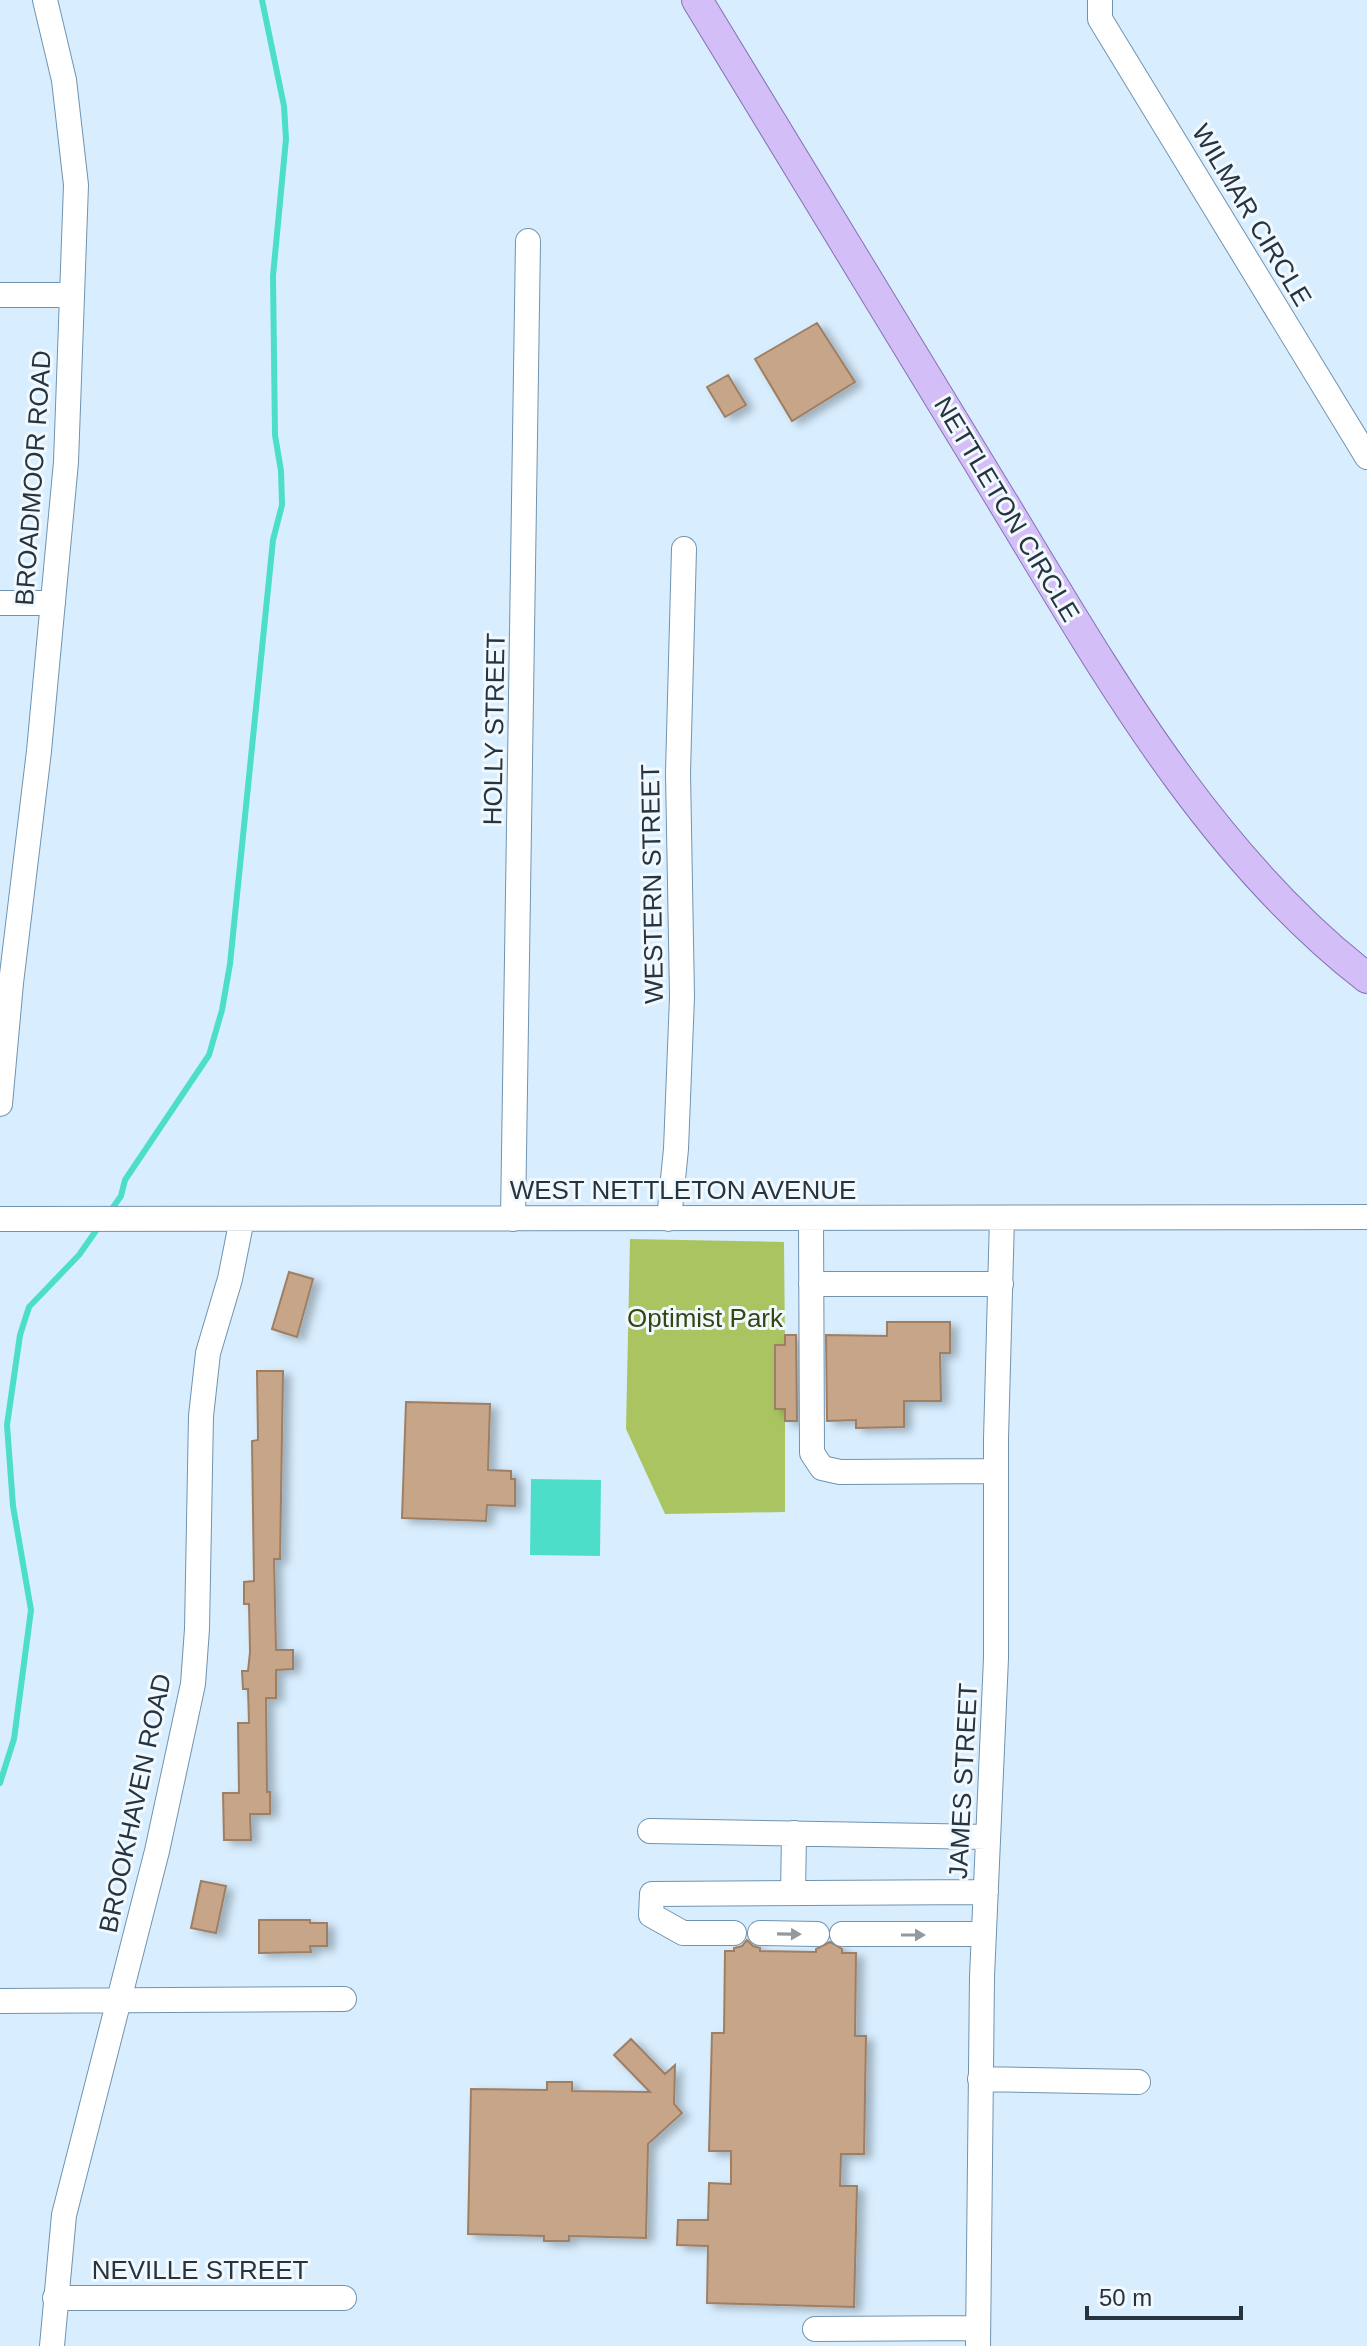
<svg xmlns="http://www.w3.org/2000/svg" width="1367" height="2346" font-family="Helvetica,sans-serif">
<defs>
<filter id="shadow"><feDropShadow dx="7" dy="4" stdDeviation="4" flood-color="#0004"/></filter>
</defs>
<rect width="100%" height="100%" fill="#d8eeff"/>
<!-- park -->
<path fill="#aac462" d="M630 1239 784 1242 785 1345 775 1346V1408L785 1409V1512L665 1514 626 1429Z"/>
<!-- water -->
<path fill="#4cdec9" d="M531 1479 601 1480 600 1556 530 1555Z"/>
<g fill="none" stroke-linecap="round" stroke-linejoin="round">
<!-- stream -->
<path stroke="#4cdec9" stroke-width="6" d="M109 1213 121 1196 125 1180 209 1055 222 1010 230 964 273 540 282 505 281 471 275 435 273 276 286 139 284 106 262 0
M0 1783 14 1739 31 1610 13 1506 7 1425 20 1335 29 1307 79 1255 100 1225"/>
</g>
<!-- building -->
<path fill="#c7a589" stroke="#9f7f64" stroke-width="2" filter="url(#shadow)" d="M817 323 855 382 792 421 755 359Z
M728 375 746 405 725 417 707 387Z
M289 1272 313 1279 297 1337 272 1329Z
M887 1322H950V1353H940L941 1401H904V1427L856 1428V1420L827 1421 826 1335 887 1336Z
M785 1335H796L797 1421H785V1409H775V1345H785Z
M257 1371H283L280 1559H274L276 1650H293V1669L276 1670V1698H266L267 1792H270V1814H250L251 1840H224L223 1793H239L238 1723H249L248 1689H243L242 1671H248L250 1652 249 1604H244V1582L254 1581 252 1441 258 1440Z
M406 1402 490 1404 488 1470 511 1471V1479H515V1506L487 1505 486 1521 402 1518Z
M201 1881 226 1886 216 1933 191 1928Z
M259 1920H310V1923H327V1946H310L311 1952 259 1953Z
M747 1940 753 1946 760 1948V1951L816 1952V1949L830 1942 842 1949V1953H856L855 2036H866L864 2154H841L840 2186H857L854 2307 707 2303 708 2246 677 2245 678 2220H708L709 2183 731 2184V2151H709L712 2033H724L725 1951H734V1948L742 1946Z
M631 2039 665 2074 675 2065 674 2104 682 2113 648 2144 646 2238 569 2236V2241H544V2236L468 2234 471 2089 547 2090V2082H572V2091L650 2092 614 2055Z"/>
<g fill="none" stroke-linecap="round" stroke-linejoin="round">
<!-- minor casing -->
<g stroke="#7193ae" stroke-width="26">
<path id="minor" d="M1100 0V19L1367 457
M0 295H72
M0 603H53
M0 1104 11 983 39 751 66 462 76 185 64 80 45 0
M811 1218 812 1453 822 1468 840 1472 996 1471
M0 1219 1367 1217
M513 1219 528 241
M669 1219 676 1149 682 997 678 773 684 549
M811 1284H1001
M650 1831 988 1837
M793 1893 794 1833
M734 1933H683L651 1915 652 1894 986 1892
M760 1933 817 1934
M842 1934H984
M0 2001 344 1999
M980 2079 1138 2082
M55 2298H344
M815 2329 978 2328
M52 2346 64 2215 157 1851 193 1684 197 1629 201 1416 208 1353 230 1279 242 1219
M978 2346 982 1977 996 1658V1439L1002 1218"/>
</g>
<!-- major casing -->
<g stroke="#8571b4" stroke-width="32">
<path id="major" d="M697 0C797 164 896 327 996 491 1102 665 1204 851 1367 978"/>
</g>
<!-- minor -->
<use href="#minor" stroke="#fff" stroke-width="24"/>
<!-- major -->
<use href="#major" stroke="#d4bef7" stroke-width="30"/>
</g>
<!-- one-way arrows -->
<defs><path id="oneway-solid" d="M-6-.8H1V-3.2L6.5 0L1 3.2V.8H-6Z" transform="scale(2)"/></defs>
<g fill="#929aa0">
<use href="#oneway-solid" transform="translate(789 1934) rotate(1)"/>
<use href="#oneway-solid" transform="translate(913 1935)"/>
</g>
<g text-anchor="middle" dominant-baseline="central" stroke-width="6" stroke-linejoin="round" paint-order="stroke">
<!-- street labels -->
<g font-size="26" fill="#263440" stroke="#f1f9ff">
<text transform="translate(1252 215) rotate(59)">WILMAR CIRCLE</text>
<text transform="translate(33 478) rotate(-86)">BROADMOOR ROAD</text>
<text transform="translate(1007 509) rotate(59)">NETTLETON CIRCLE</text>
<text transform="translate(494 729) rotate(-89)">HOLLY STREET</text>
<text transform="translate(652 884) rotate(-91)">WESTERN STREET</text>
<text x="683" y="1190">WEST NETTLETON AVENUE</text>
<text transform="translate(963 1781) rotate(-87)">JAMES STREET</text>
<text transform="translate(135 1803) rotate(-78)">BROOKHAVEN ROAD</text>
<text x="200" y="2270">NEVILLE STREET</text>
</g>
<!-- park labels -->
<g font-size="26" fill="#394511" stroke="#f1f9ff">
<text x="705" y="1318">Optimist Park</text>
</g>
</g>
<!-- scale -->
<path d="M1087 2306v12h154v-12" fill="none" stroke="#263440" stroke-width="4"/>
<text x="1099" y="2306" font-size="24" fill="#263440" stroke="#f1f9ff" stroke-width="6" paint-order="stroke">50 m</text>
</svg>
